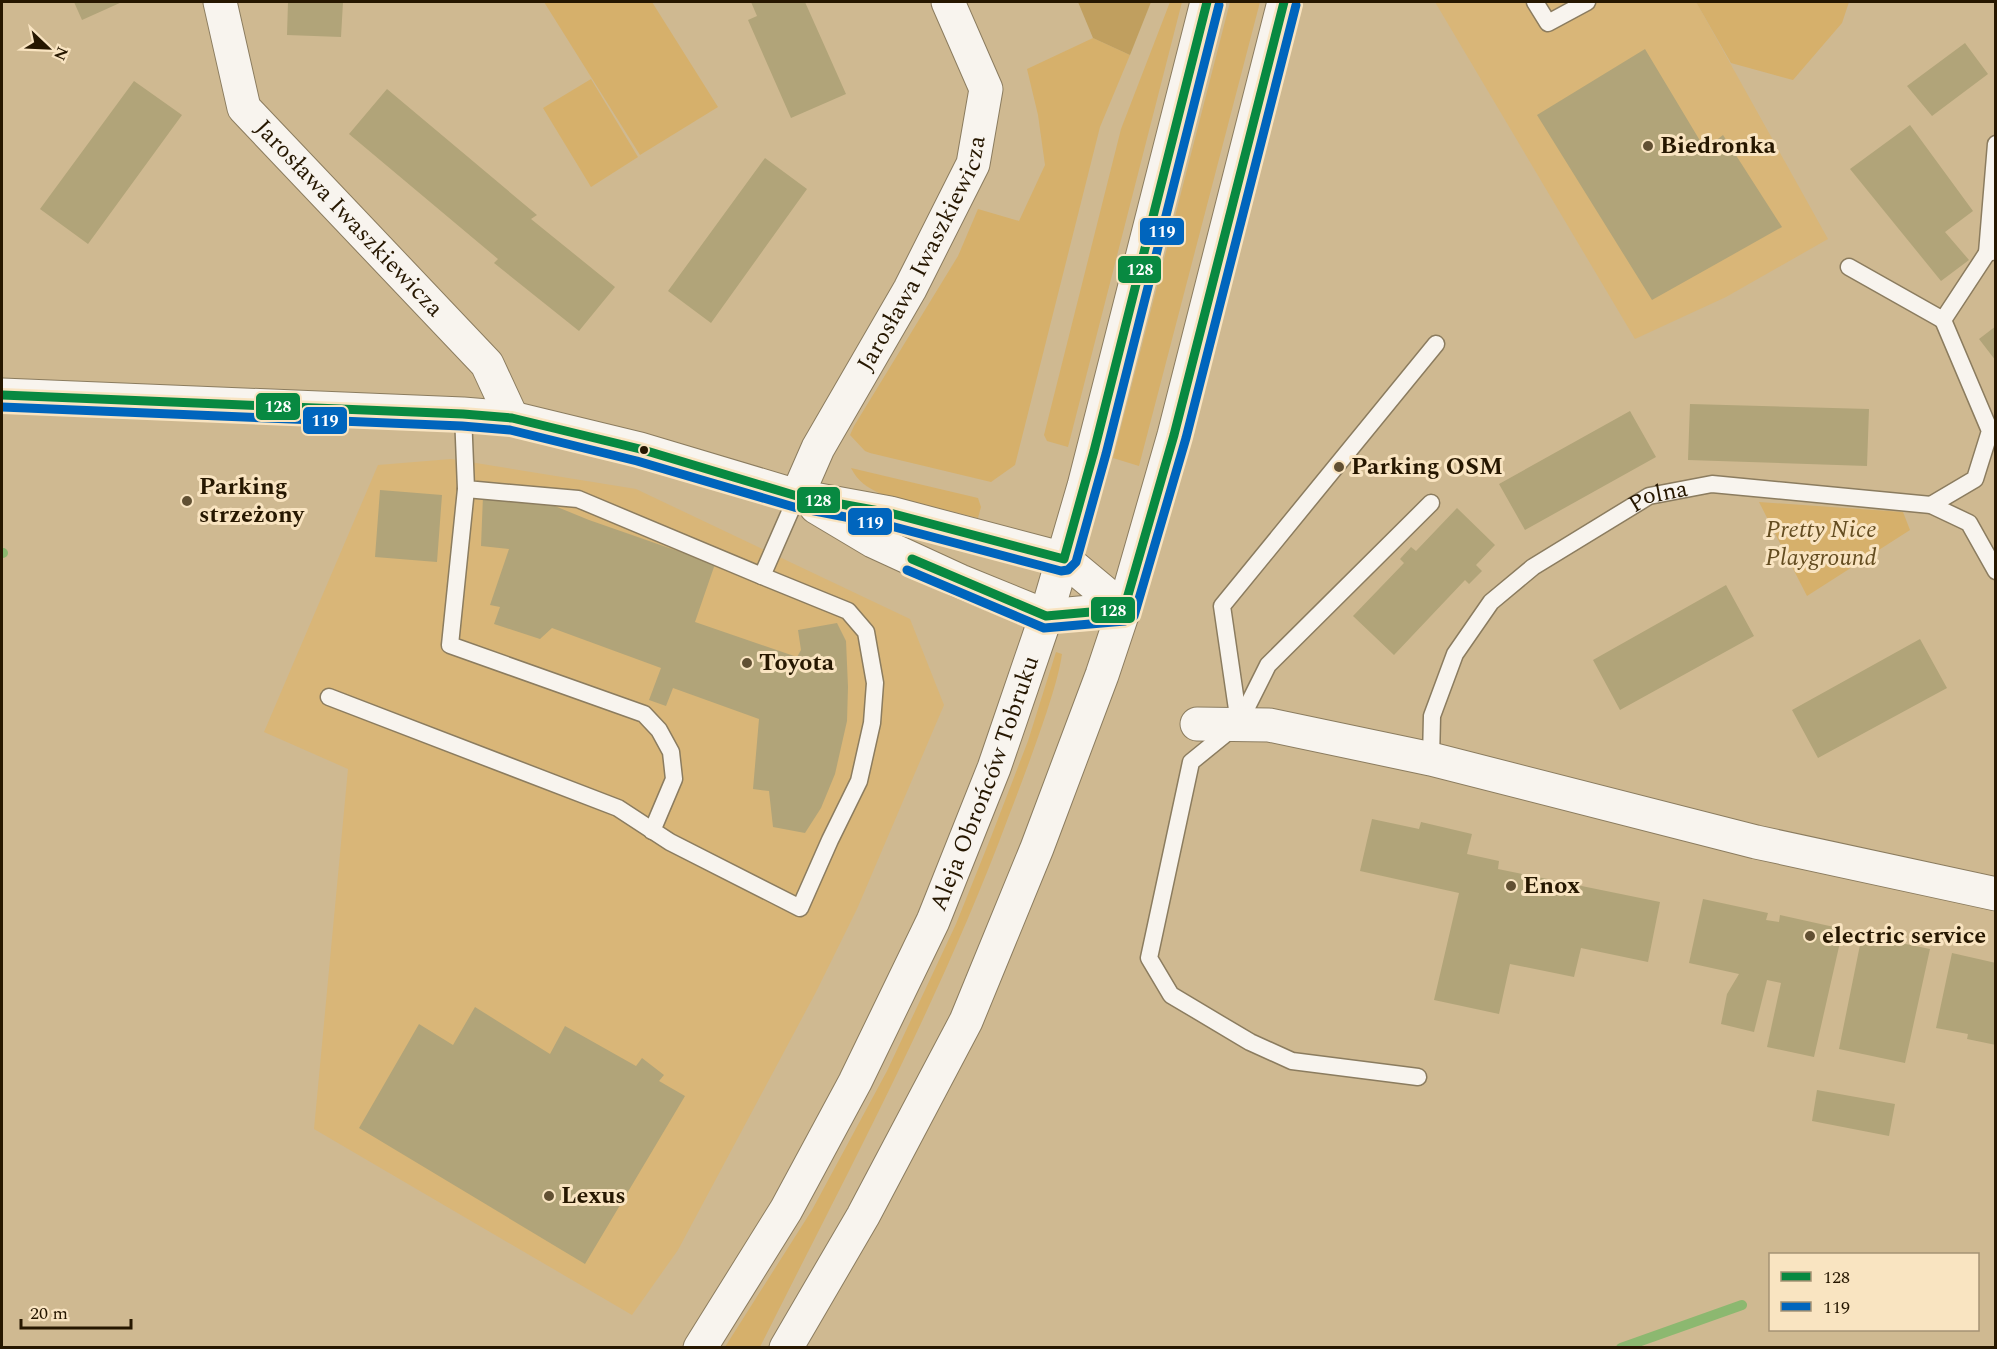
<svg xmlns="http://www.w3.org/2000/svg" width="1997" height="1349" font-family="Spectral,serif">
<rect width="100%" height="100%" fill="#cfb991"/>
<!-- built -->
<path fill="#d9b678" d="M1435 2H1696L1828 239 1726 297 1635 339Z
M451 459 636 489 910 619 944 705 857 909 816 992 678 1250 632 1315 314 1129 348 769 264 732 378 465Z"/>
<!-- green -->
<path fill="#d6b06b" d="M544 2H652L718 107 640 155Z
M1170 2H1182L1068 447 1047 441 1044 435 1121 129Z
M1230 2H1260L1139 466 1113 458Z
M1696 2H1849L1842 23 1793 80 1731 63Z
M1093 38 1130 55 1100 127 1015 465 991 482 870 453 865 451 850 435 854 426 958 256 978 209 1019 221 1045 165 1038 115 1027 69Z
M591 79 638 157 591 187 543 108Z
M851 468 978 498 981 507 978 518 881 494C867 487 858 482 851 468Z
M1759 502 1903 512 1910 530 1807 596Z
M1056 652 1062 654C1059 674 1053 692 1047 711 1035 747 1022 782 1008 818 940 1001 847 1173 760 1347H725L812 1210 887 1071 956 924 991 837 1028 741Z"/>
<!-- forest -->
<path fill="#c09f5f" d="M1078 2H1151L1130 55 1093 38Z"/>
<g fill="none" stroke-linecap="round" stroke-linejoin="round">
<!-- stream -->
<path stroke="#8cb870" stroke-width="10" d="M2 553H3
M1621 1348 1742 1305"/>
</g>
<!-- building -->
<path fill="#b1a479" d="M74 2H122L82 20Z
M288 2H343L341 37 287 35Z
M751 2H805L846 94 791 118 748 20 757 16Z
M1965 43 1988 74 1932 116 1907 86Z
M1645 49 1705 149 1723 135 1782 227 1652 300 1537 115Z
M134 81 182 115 88 244 40 209Z
M387 89 537 215 531 219 615 287 579 331 494 263 498 259 349 134Z
M1910 125 1973 211 1945 232 1969 260 1941 281 1850 169Z
M765 158 807 189 711 323 668 291Z
M1996 326V361L1979 339Z
M1690 404 1869 409 1867 466 1688 460Z
M1630 411 1656 457 1525 530 1499 484Z
M380 490 442 495 437 562 375 557Z
M483 496 545 502 589 520 715 564 695 622 797 657 801 650 798 630 837 623 846 641 848 687 847 721 835 774 821 808 805 833 773 827 769 791 753 789 759 719 673 688 666 706 649 700 661 668 552 628 540 639 494 624 500 607 490 605 509 549 481 546Z
M1457 508 1495 545 1476 565 1482 571 1469 584 1465 580 1394 655 1353 616 1404 563 1400 559 1411 547 1416 551Z
M1726 585 1754 636 1620 710 1593 660Z
M1920 639 1947 688 1818 758 1792 710Z
M1372 819 1419 829 1421 822 1472 834 1467 854 1499 861 1498 869 1660 902 1648 962 1581 948 1574 977 1510 964 1499 1014 1434 1000 1459 893 1360 871Z
M1703 899 1768 913 1766 920 1779 922 1780 915 1843 929 1814 1057 1767 1047 1781 983 1767 980 1754 1032 1721 1024 1727 994 1739 974 1689 963Z
M1862 935 1930 949 1905 1063 1839 1049Z
M1952 953 1996 963V1045L1967 1039 1968 1034 1936 1028Z
M475 1007 550 1054 565 1026 636 1066 642 1058 664 1075 659 1081 685 1096 585 1264 359 1128 419 1024 453 1045Z
M1817 1090 1895 1104 1889 1136 1812 1121Z"/>
<g fill="none" stroke-linecap="round" stroke-linejoin="round">
<!-- lane casing -->
<g stroke="#8b7c5f" stroke-width="19">
<g id="lane">
<path d="M1535 2 1548 23 1587 2"/>
<path d="M1996 144 1987 253 1996 251"/>
<path d="M1849 267 1943 320 1987 253"/>
<path d="M463 414 466 489 578 499 762 576"/>
<path d="M466 489 450 645 644 714 659 730 671 752 674 779 652 831"/>
<path d="M1931 505 1975 479 1990 431 1943 320"/>
<path d="M329 697 618 808 670 842 800 908 830 840 859 781 872 723 875 683 866 632 848 611 762 576 797 496"/>
<path d="M1239 723 1222 606 1436 344"/>
<path id="s1" d="M1431 759 1432 716 1455 654 1491 602 1533 567 1649 496 1712 484 1931 505 1969 523 1996 571"/>
<path d="M1418 1077 1292 1061 1250 1042 1171 995 1149 958 1191 762 1239 723 1268 665 1431 503"/>
</g>
</g>
<!-- street casing -->
<g stroke="#8b7c5f" stroke-width="35">
<g id="street">
<path id="s2" d="M220 2 244 108 487 364 512 418"/>
<path d="M2 395 463 414 512 418 640 449 797 496 890 513 1064 559 1124 609"/>
<path id="s3" d="M797 496 818 448 910 289 973 164 986 89 948 2"/>
<path d="M816 507 873 541 960 581 1046 616 1124 609"/>
<path d="M1197 724 1269 725 1431 759 1756 842 1996 894"/>
</g>
</g>
<!-- secondary casing -->
<g stroke="#8b7c5f" stroke-width="35">
<g id="secondary">
<path id="s4" d="M700 1348 786 1210 855 1082 933 921 994 768 1046 616 1084 486 1207 2"/>
<path d="M786 1348 863 1216 966 1021 1037 848 1102 675 1124 609 1174 435 1284 2"/>
</g>
</g>
<!-- lane -->
<use href="#lane" stroke="#f8f4ee" stroke-width="16"/>
<!-- street -->
<use href="#street" stroke="#f8f4ee" stroke-width="33"/>
<!-- secondary -->
<use href="#secondary" stroke="#f8f4ee" stroke-width="33"/>
<!-- bus-1 casing -->
<g stroke="#f9e4c1" stroke-width="14">
<path id="bus-1" d="M2 395 463 414 512 418 640 449 797 496 890 513 1064 559 1094 451 1207 2
M912 559 1046 616 1124 609 1174 435 1284 2"/>
</g>
<!-- bus-2 casing -->
<g stroke="#f9e4c1" stroke-width="14">
<path id="bus-2" d="M2 407 462 426 510 430 637 461 794 507 887 525 1061 571 1068 570 1076 562 1106 454 1219 5
M907 570 1044 628 1125 621 1134 616 1186 438 1296 5"/>
</g>
<!-- bus-1 -->
<use href="#bus-1" stroke="#088941" stroke-width="9"/>
<!-- bus-2 -->
<use href="#bus-2" stroke="#0065bd" stroke-width="9"/>
</g>
<!-- markers -->
<g fill="#615033" stroke="#f9e4c1" stroke-width="2">
<circle cx="1648" cy="146" r="6"/>
<circle cx="1339" cy="467" r="6"/>
<circle cx="187" cy="501" r="6"/>
<circle cx="747" cy="663" r="6"/>
<circle cx="1511" cy="886" r="6"/>
<circle cx="1810" cy="936" r="6"/>
<circle cx="549" cy="1196" r="6"/>
</g>
<circle fill="#261700" stroke="#f9e4c1" stroke-width="2" cx="644" cy="450" r="5"/>
<g text-anchor="middle" dominant-baseline="central" stroke-width="6" stroke-linejoin="round" paint-order="stroke">
<!-- poi labels -->
<g font-size="24" font-weight="bold" fill="#261700" stroke="#f9e4c1" text-anchor="start">
<text x="1660" y="146">Biedronka</text>
<text x="1351" y="467">Parking OSM</text>
<text x="199" y="487">Parking<tspan x="199" dy="28">strzeżony</tspan></text>
<text x="759" y="663">Toyota</text>
<text x="1523" y="886">Enox</text>
<text x="1822" y="936">electric service</text>
<text x="561" y="1196">Lexus</text>
</g>
<!-- street labels -->
<g font-size="24" fill="#261700" stroke="#f9e4c1">
<text stroke="none"><textPath href="#s2" startOffset="261">Jarosława Iwaszkiewicza</textPath></text>
<text stroke="none"><textPath href="#s3" startOffset="274">Jarosława Iwaszkiewicza</textPath></text>
<text stroke="none"><textPath href="#s1" startOffset="372">Polna</textPath></text>
<text stroke="none"><textPath href="#s4" startOffset="634">Aleja Obrońców Tobruku</textPath></text>
</g>
<!-- park labels -->
<g font-size="24" font-style="italic" fill="#634c20" stroke="#f9e4c1">
<text x="1821" y="530">Pretty Nice<tspan x="1821" dy="28">Playground</tspan></text>
</g>
</g>
<g stroke="#f9e4c1" stroke-width="2">
<rect x="1139" y="217" width="46" height="29" rx="6" fill="#0065bd"/>
<rect x="1117" y="255" width="45" height="29" rx="6" fill="#088941"/>
<rect x="255" y="392" width="46" height="29" rx="6" fill="#088941"/>
<rect x="302" y="406" width="46" height="29" rx="6" fill="#0065bd"/>
<rect x="796" y="486" width="45" height="28" rx="6" fill="#088941"/>
<rect x="847" y="507" width="46" height="29" rx="6" fill="#0065bd"/>
<rect x="1090" y="596" width="46" height="28" rx="6" fill="#088941"/>
</g>
<g font-size="16" text-anchor="middle" font-weight="bold" fill="#fff">
<text x="1162" y="237">119</text>
<text x="1140" y="275">128</text>
<text x="278" y="412">128</text>
<text x="325" y="426">119</text>
<text x="818" y="506">128</text>
<text x="870" y="528">119</text>
<text x="1113" y="616">128</text>
</g>
<!-- border -->
<rect width="1997" height="1349" fill="none" stroke="#261700" stroke-width="6"/>
<!-- legend -->
<rect x="1769" y="1253" width="210" height="78" fill="#f9e4c1" stroke="#a59274" stroke-width="1.5"/>
<rect x="1781" y="1272" width="30" height="9" fill="#088941" stroke="#a59274" stroke-width="1.5"/>
<text x="1823" y="1283" font-size="18" fill="#261700">128</text>
<rect x="1781" y="1302" width="30" height="9" fill="#0065bd" stroke="#a59274" stroke-width="1.5"/>
<text x="1823" y="1313" font-size="18" fill="#261700">119</text>
<!-- north arrow -->
<g transform="translate(48 48) rotate(113)" stroke="#f9e4c1" stroke-width="4.5" paint-order="stroke">
<path d="M0-4.5L10 22L0 15L-10 22Z" fill="#261700"/>
<text y="-9" font-size="16" font-weight="bold" text-anchor="middle" fill="#261700">N</text>
</g>
<!-- scale -->
<path d="M21 1319v9h110v-9" fill="none" stroke="#261700" stroke-width="3"/>
<text x="30" y="1319" font-size="18" fill="#261700" stroke="#f9e4c1" stroke-width="4.5" paint-order="stroke">20 m</text>
</svg>
